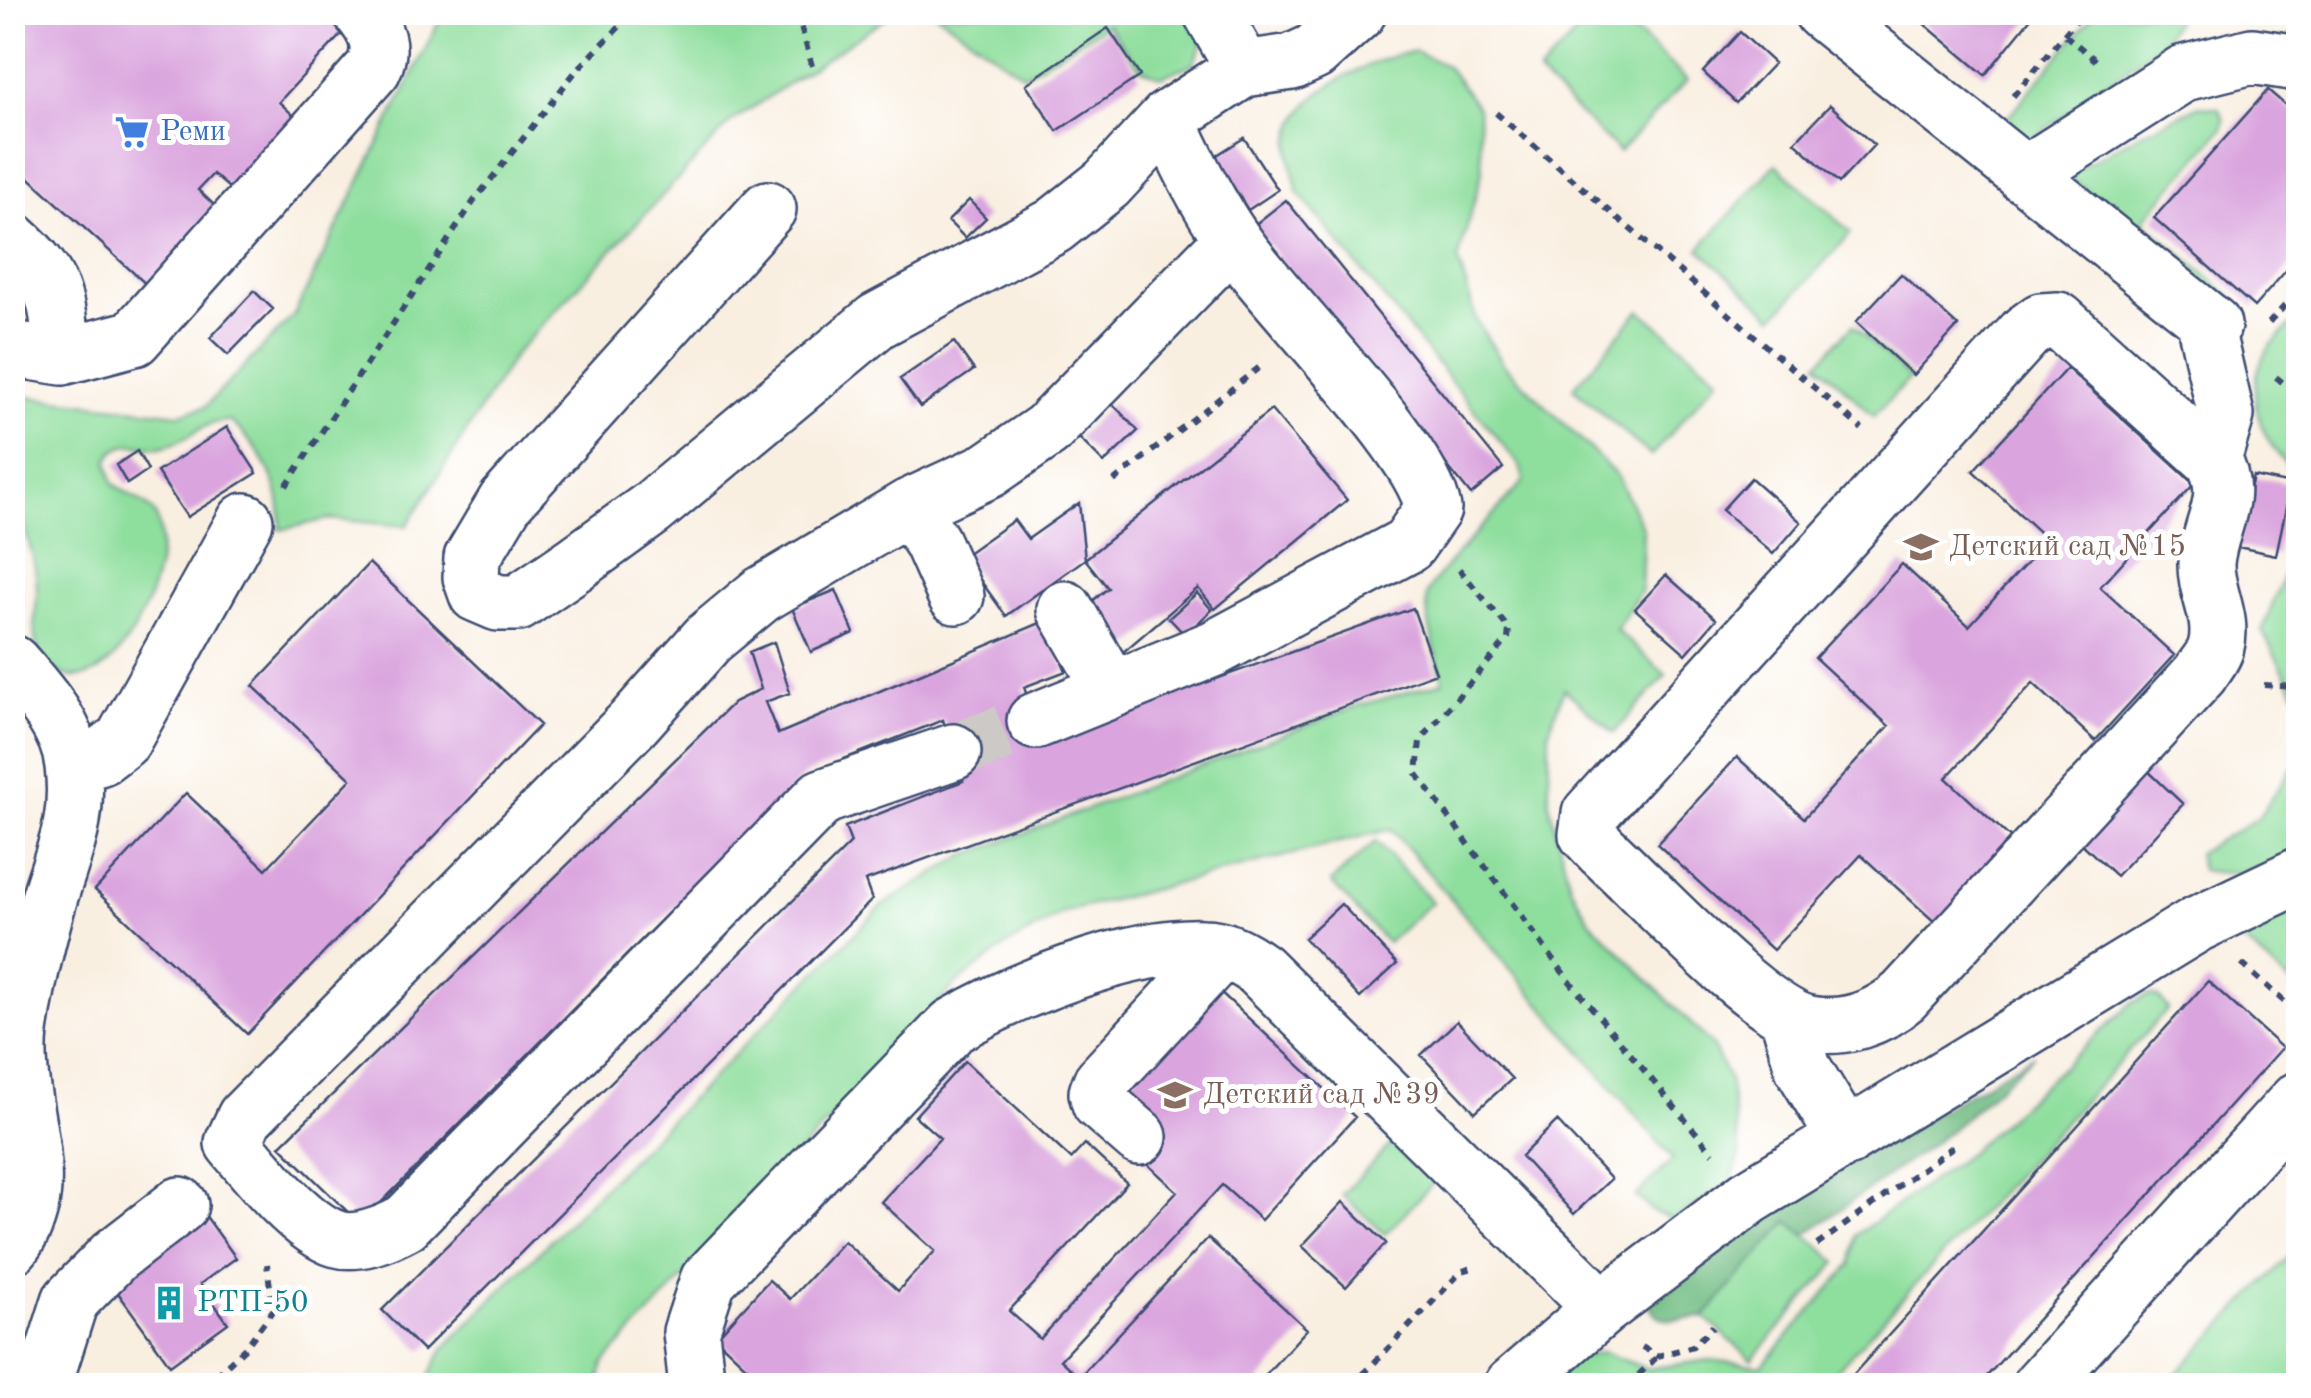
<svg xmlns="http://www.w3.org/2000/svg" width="2311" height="1398" font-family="'Old Standard TT',serif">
<rect width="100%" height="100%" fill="#fff"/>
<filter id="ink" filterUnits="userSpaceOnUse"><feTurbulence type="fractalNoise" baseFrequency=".01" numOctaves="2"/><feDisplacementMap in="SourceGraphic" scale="20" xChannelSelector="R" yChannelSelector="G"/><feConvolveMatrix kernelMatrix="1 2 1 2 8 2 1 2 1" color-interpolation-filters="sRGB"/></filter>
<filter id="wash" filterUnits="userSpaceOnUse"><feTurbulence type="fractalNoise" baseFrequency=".0048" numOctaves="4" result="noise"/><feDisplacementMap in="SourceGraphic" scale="40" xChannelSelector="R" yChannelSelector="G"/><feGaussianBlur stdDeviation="2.25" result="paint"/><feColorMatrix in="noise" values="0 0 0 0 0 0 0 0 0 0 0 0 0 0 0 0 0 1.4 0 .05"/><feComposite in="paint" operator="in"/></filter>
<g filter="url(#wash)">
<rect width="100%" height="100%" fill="#f9efe1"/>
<!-- green -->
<path fill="#8ede9d" stroke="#54867e" stroke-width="2.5" d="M443 13H893L731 122 515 354 407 526 329 519 280 530C285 488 262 448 230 421 201 420 187 444 160 447 141 449 132 438 113 452L108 461 113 483C125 494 148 502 155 515 180 560 111 724 48 664 26 643 37 617 37 591 37 555 20 522 13 487 7 459 13 424 12 395L180 414 205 407 294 315Z
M935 13H1190L1203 43 1193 64 1161 77 1140 68 1107 24 1024 75Z
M1616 13 1687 80 1619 152 1538 74 1596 13Z
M2095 13H2180L2162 43 2033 138 2015 144 2005 135 2010 114Z
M1415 51 1448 67 1478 108 1482 172 1458 260 1477 322 1504 365 1618 477 1643 529 1641 590 1616 630 1666 675 1614 733 1564 689 1549 730V803L1570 885 1589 920 1712 1045 1729 1079 1740 1155 1731 1182 1674 1220 1652 1211 1636 1196 1673 1159 1391 829 1065 912 1006 946 956 984 603 1364 599 1385 424 1386 444 1348 882 906 962 857 1357 706 1443 682C1438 656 1425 621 1427 595 1428 581 1509 499 1524 481L1520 466 1298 192C1293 172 1286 151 1293 130 1305 87 1375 59 1415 51Z
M2199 106 2219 108 2224 119 2222 129 2143 221 2232 297V307L2067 175 2139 134Z
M1776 164 1851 233 1774 317 1699 249Z
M1640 310 1719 378 1651 456 1573 388Z
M2298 318V475C2266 448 2243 403 2262 360 2268 345 2287 330 2298 318Z
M1853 325 1910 378 1874 416 1818 363Z
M2298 520V698L2262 631 2290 560Z
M2298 759V851C2266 869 2237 878 2201 870L2197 853 2258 818Z
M1376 841 1432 902 1387 943 1331 882Z
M2298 901V990L2232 931Z
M2148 995 2158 997 2168 1009 1823 1385 1539 1386 1574 1358 1603 1352 1647 1369 1709 1360 1762 1366 1851 1265 1856 1235 1968 1154 2131 1004Z
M1396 1139 1437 1179 1385 1234 1342 1195Z
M1789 1220 1837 1262 1752 1360 1704 1317Z
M2298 1247V1385H2166Z"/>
<!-- forest -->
<path fill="#72bd84" stroke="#467671" stroke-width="2.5" d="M2034 1055 1950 1131 1805 1235 1788 1221 1704 1317C1683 1319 1658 1326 1648 1304L1762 1214Z"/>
<g id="blocks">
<!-- building -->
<path fill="#daa5de" d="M12 12H328L346 29 279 102 309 130 244 201 213 174 198 190 230 220 160 297 12 162Z
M1910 12H2036L1985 75Z
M1108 28 1140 76 1057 131 1026 84Z
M1740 32 1774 63 1736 103 1703 72Z
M2268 90 2298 116V257L2254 307 2154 218Z
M1830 105 1874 145 1839 183 1795 142Z
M1244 138 1278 190 1248 210 1214 157Z
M969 200 986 218 965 238 948 221Z
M1286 200 1503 468 1471 495 1253 226Z
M1901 274 1958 326 1913 375 1856 322Z
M254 291 273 309 228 355 210 338Z
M954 342 974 370 920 407 900 379Z
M2067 368 2194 484 2100 587 2174 655 2095 741 2033 683 1946 778 2015 842 1938 925 1861 855 1773 950 1657 844 1737 757 1804 818 1889 726 1815 658 1902 564 1969 626 2048 540 1973 471Z
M1112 403 1138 431 1104 463 1078 437Z
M1271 410 1347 500 1215 609 1198 588 1122 653 1084 608 1108 588 1085 559Z
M227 427 257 473 187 517 157 472Z
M137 451 148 470 127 484 116 465Z
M2253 476 2291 484 2276 555 2238 547Z
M1751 478 1801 522 1773 554 1722 510Z
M1079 503 1085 559 1006 616 963 556 1014 520 1028 539Z
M369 563 540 725 247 1034 95 890 186 793 266 869 351 779 253 686Z
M1666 575 1716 619 1686 654 1635 609Z
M836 590 854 633 811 652 792 608Z
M1197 593 1212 610 1185 635 1169 618Z
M1413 608 1436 673 865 881 872 900 423 1351 382 1310 851 843 845 827 963 781 943 720 806 774 360 1224 280 1146 734 702 761 689 749 652 774 642 790 693 765 702 778 734 1045 621 1066 671 1024 687 1042 742Z
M2145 768 2183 804 2116 876 2078 840Z
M1341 904 1397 964 1360 998 1304 938Z
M2208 981 2282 1048 2256 1077 1978 1386H1843Z
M1216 988 1355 1117 1261 1220 1222 1185 1060 1360 1079 1377 1208 1238 1307 1329 1255 1386H767L716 1338 769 1280 790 1299 844 1241 898 1291 935 1251 881 1202 940 1138 915 1116 965 1061 1071 1159 1085 1144 1127 1183 1009 1311 1040 1339 1177 1191 1146 1163 1116 1096Z
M1457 1021 1512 1079 1475 1112 1421 1055Z
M1557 1121 1611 1179 1574 1214 1521 1156Z
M1343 1202 1386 1243 1346 1287 1302 1246Z
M205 1215 236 1258 200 1284 228 1323 170 1365 111 1283Z"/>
</g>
</g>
<g filter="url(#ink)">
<use href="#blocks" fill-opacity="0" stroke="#3c4c72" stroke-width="2.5"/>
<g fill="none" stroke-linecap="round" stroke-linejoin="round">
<!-- minor-tunnel -->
<path stroke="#cdc9c7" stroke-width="55" stroke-dasharray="55 28" stroke-linecap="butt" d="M953 752 1035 721"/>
<!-- minor casing -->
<g stroke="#3c4c72" stroke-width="60">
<path id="minor" d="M1211 12 1244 69
M1822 12 2213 325 2207 333 2226 415 2213 460
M2024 175 2184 73 2252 56 2298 63
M768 209 506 501 472 558 471 577 477 594 498 603H518L575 564 651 509 877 321 1054 226 1107 184 1167 119
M12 240C57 280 57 300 62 357
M2058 320 2213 460C2235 497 2209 525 2206 563 2205 591 2224 618 2216 647 2214 656 2205 666 2200 674L1904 996C1878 1018 1845 1030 1810 1024 1760 1015 1645 889 1602 850L1587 834 1590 814 2026 332 2041 321Z
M12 349 62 357 134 338 373 69C384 47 376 30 361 12
M909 507 932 542 956 596
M1065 609 1112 690
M12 663C38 693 69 726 73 766 80 825 62 853 47 906 36 946 25 991 20 1032 11 1104 60 1182 12 1246
M1035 721 1215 648 1408 545 1433 509C1423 447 1275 303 1233 240 1207 203 1186 160 1167 119L1244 69 1292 62 1314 52 1358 12
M953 752 822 797 405 1223C387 1233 358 1245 337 1239 302 1228 256 1171 233 1143L245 1117 634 722 708 639 761 595 909 507 989 470 1047 430 1232 240
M73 763 99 758 123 740 245 521
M1788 1016 1803 1068 1846 1139
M1139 1137 1100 1103 1097 1093 1101 1082 1223 950
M43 1386 70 1301 114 1256 180 1205
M697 1386 691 1332 708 1280 953 1026C1017 989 1129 944 1203 947 1225 947 1243 958 1260 970L1602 1308
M1512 1386 1602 1308 1749 1197 2197 924 2298 876
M2040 1386 2298 1100"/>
</g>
<!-- path -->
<path stroke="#3c4c72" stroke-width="6" stroke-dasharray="8 8" stroke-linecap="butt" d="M797 12 814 73
M2065 35 2099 63
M2013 96 2083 12
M1496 113 1862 429
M2269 323 2298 291
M2276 377 2298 395
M1114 481 1261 366
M286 486 474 201 576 71 634 12
M1459 569 1509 629 1508 639 1420 741 1417 774 1567 978 1713 1153
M2264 685 2298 687
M2242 964 2298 1014
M1817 1245 1958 1143
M1642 1347 1658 1356 1693 1346 1713 1326
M204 1386 246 1347 273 1310 267 1264
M1352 1386 1462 1271 1476 1267
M1627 1386 1658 1356"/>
<!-- minor -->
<use href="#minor" stroke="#fff" stroke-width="55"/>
</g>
</g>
<!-- icons -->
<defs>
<g id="supermarket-bare" transform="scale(2.7)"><path d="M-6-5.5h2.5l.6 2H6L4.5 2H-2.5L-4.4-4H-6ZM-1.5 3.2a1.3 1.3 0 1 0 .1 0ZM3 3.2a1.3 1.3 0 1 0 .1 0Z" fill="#3f7fe0" stroke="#fff" stroke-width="2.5" paint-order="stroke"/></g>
<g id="school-bare" transform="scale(2.7)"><path d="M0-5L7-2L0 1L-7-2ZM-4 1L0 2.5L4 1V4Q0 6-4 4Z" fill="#8d6e63" stroke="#fff" stroke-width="2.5" paint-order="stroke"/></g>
<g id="building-bare" transform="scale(2.7)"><path d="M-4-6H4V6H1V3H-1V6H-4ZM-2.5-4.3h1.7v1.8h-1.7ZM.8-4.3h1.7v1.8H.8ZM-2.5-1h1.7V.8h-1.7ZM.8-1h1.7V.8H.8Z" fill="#0f9aa8" stroke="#fff" stroke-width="2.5" paint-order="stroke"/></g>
</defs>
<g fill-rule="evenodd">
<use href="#supermarket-bare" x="132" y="132"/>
<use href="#school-bare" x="1921" y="547"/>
<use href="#school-bare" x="1175" y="1095"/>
<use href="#building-bare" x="169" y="1303"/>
</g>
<g text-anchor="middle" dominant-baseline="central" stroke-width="10" stroke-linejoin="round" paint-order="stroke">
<!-- shop labels -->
<g font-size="30" fill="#366cbe" stroke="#fff" text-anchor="start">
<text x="160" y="132">Реми</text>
</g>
<!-- education labels -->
<g font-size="30" fill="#785e54" stroke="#fff" text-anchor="start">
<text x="1949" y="547">Детский сад №15</text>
<text x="1203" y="1095">Детский сад №39</text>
</g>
<!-- culture labels -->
<g font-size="30" fill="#0d838f" stroke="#fff" text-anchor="start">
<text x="197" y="1303">РТП-50</text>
</g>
</g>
<!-- margin -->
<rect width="2311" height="1398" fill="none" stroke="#fff" stroke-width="50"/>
</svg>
